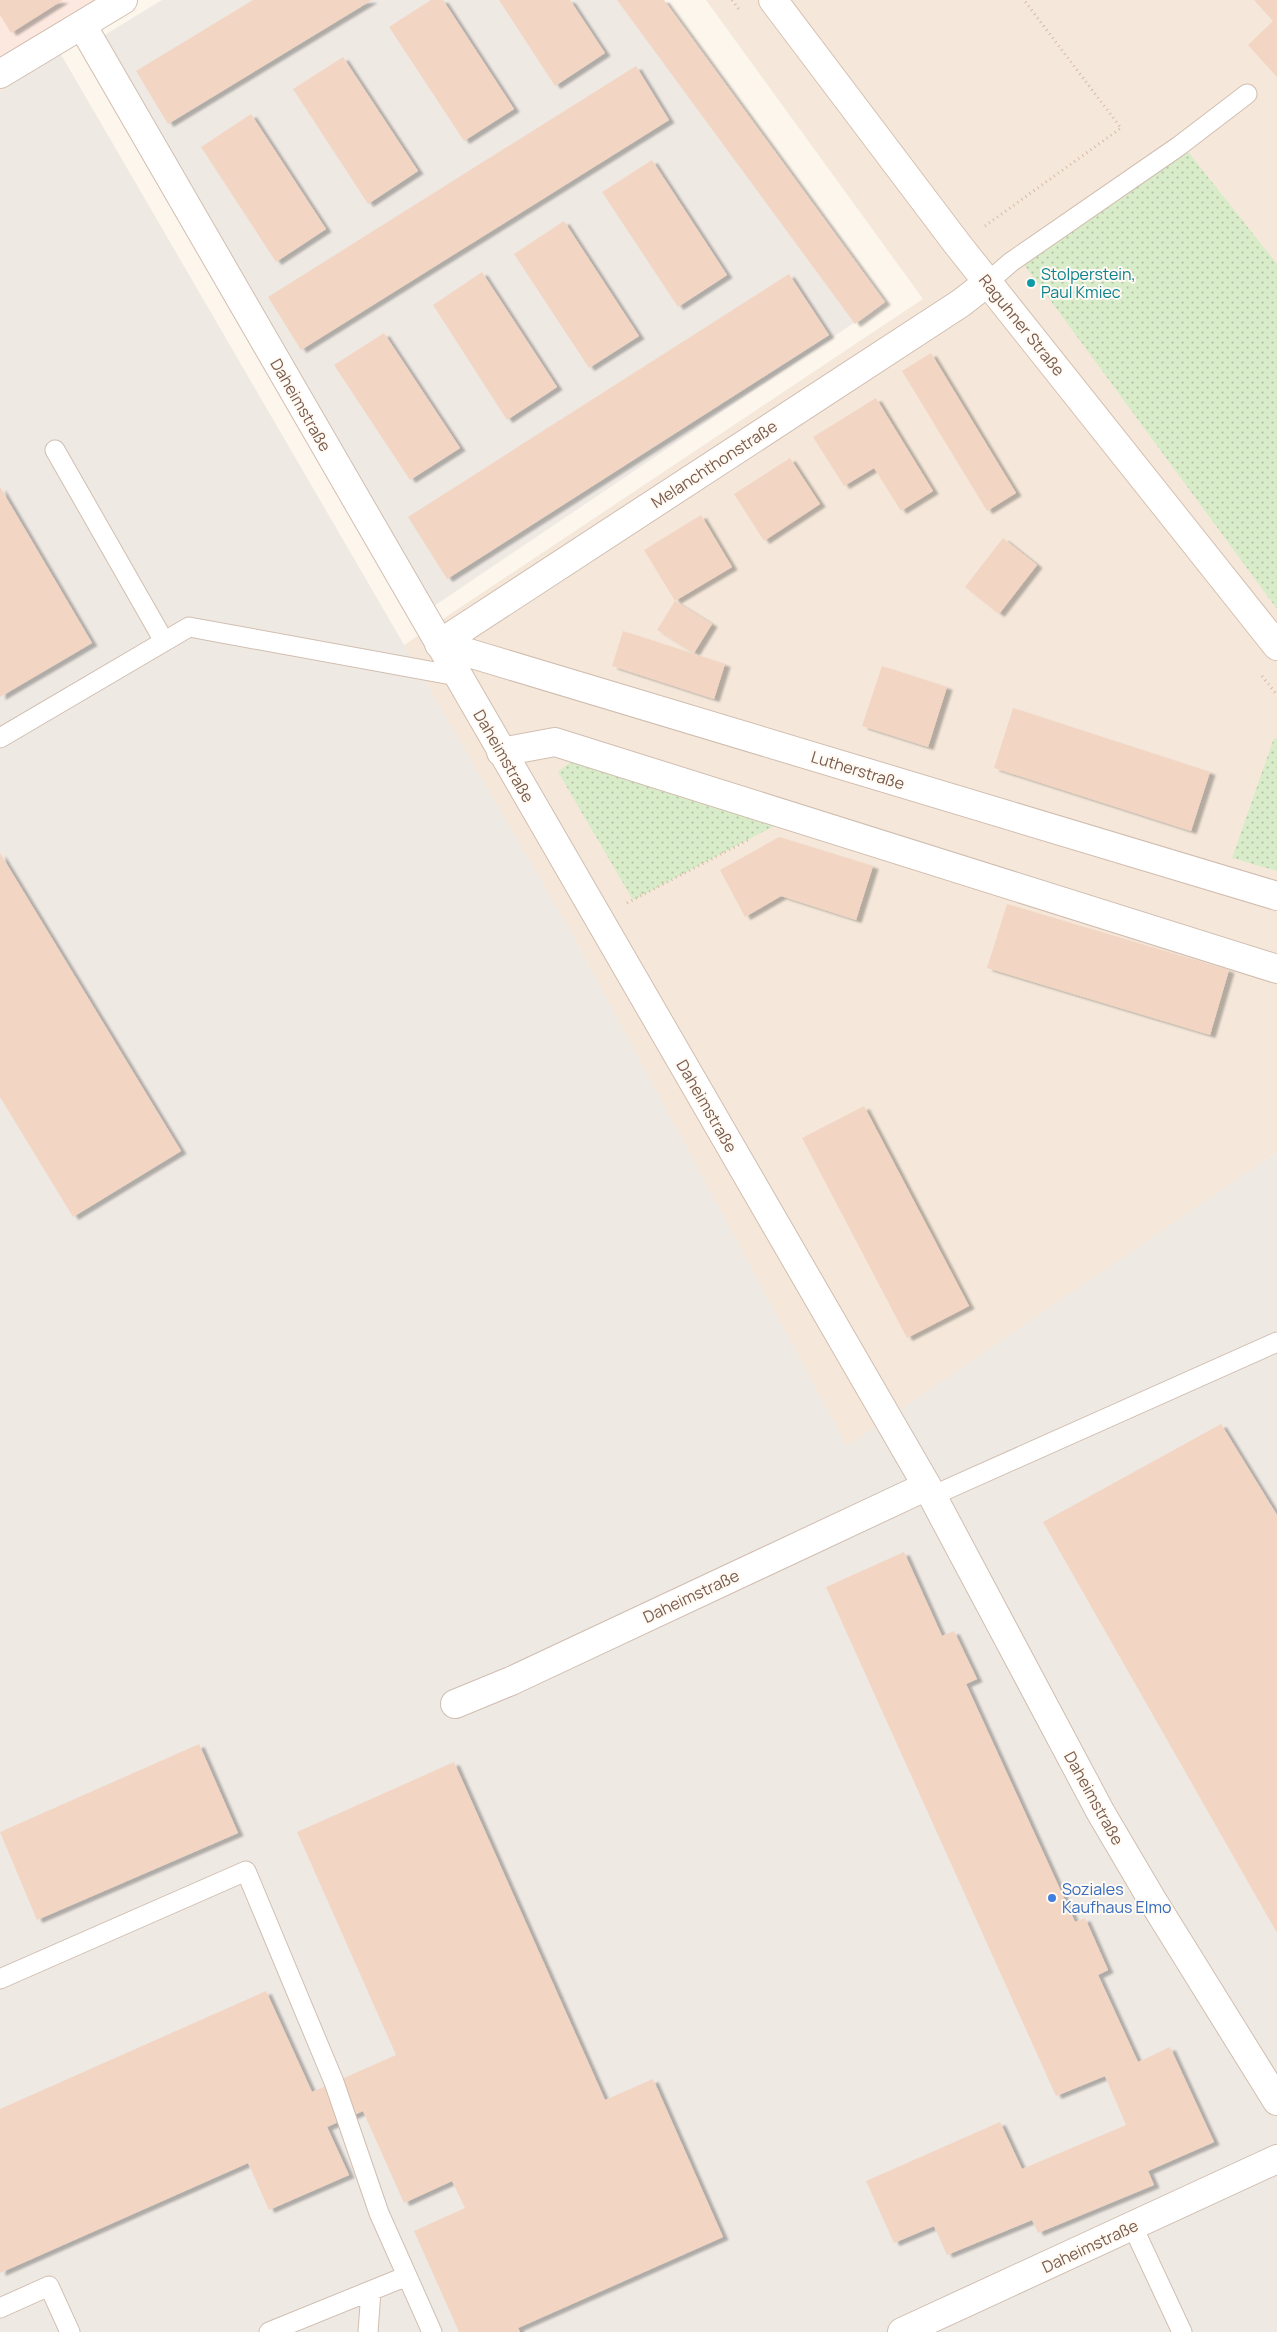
<svg xmlns="http://www.w3.org/2000/svg" width="1277" height="2332" font-family="Manrope,sans-serif">
<defs>
<pattern id="grass-dots" width="8" height="8" patternUnits="userSpaceOnUse" patternTransform="scale(1.25)"><rect width="8" height="8" fill="#d8ecc9"/><path d="M2 2h.1M6 6h.1" fill="none" stroke="#b4c2a5" stroke-width="1.8" stroke-linecap="round"/></pattern>
<filter id="shadow"><feDropShadow dx="5.5" dy="3" stdDeviation="1" flood-color="#0004"/></filter>
</defs>
<rect width="100%" height="100%" fill="#fdf6ec"/>
<!-- residential -->
<path fill="#f5e8da" d="M706 0H1277V1152L847 1447 571 932 404 645 923 299Z"/>
<!-- commercial -->
<path fill="#fde8e0" d="M0 0H137L0 91Z"/>
<!-- industrial -->
<path fill="#efe9e4" d="M162 0H664L885 302 434 606 103 36Z
M59 51 571 932 847 1446 1277 1152V2332H0V91Z"/>
<!-- grass -->
<path fill="url(#grass-dots)" d="M1181 143 1277 264V609L1020 259Z
M1274 738 1277 739V871L1232 858Z
M572 761 778 824 633 900 558 772Z"/>
<!-- building -->
<path fill="#f3d5c3" filter="url(#shadow)" d="M0 0H63L11 33 0 15Z
M253 0H372L168 124 136 71Z
M431 0H443L514 109 464 141 389 27Z
M499 0H570L605 53 555 86Z
M617 0H664L885 302 855 324Z
M1254 0H1277V77L1248 45 1273 21Z
M343 57 418 171 368 204 293 89Z
M636 66 669 120 301 350 268 297Z
M251 114 326 229 276 262 201 147Z
M652 160 727 275 678 307 602 192Z
M564 221 639 336 589 368 514 254Z
M482 272 557 387 507 420 433 305Z
M789 274 829 335 447 579 408 517Z
M384 333 460 448 410 480 334 365Z
M931 353 1016 493 987 511 902 371Z
M876 398 933 491 901 511 874 468 844 486 813 437Z
M790 458 820 504 764 541 734 494Z
M0 487 92 643 0 697Z
M701 515 732 567 675 601 712 624 694 653 657 630 675 601 644 550Z
M1003 538 1037 565 999 614 965 587Z
M623 631 725 664 714 699 612 666Z
M882 666 947 687 928 747 862 726Z
M1013 708 1210 772 1191 831 994 768Z
M779 837 873 866 856 920 781 896 745 917 720 870Z
M0 853 181 1151 73 1217 0 1097Z
M1007 904 1229 970 1210 1035 987 968Z
M864 1106 969 1306 907 1338 802 1138Z
M1221 1424 1277 1515V1933L1043 1522Z
M904 1552 942 1636 954 1631 977 1679 966 1684 1075 1922 1085 1918 1108 1970 1098 1975 1138 2062 1170 2047 1214 2142 1148 2171 1154 2185 1038 2233 1032 2220 947 2255 934 2226 894 2243 866 2181 1000 2122 1022 2169 1126 2125 1105 2076 1056 2096 826 1587Z
M199 1744 238 1833 37 1920 0 1832Z
M454 1762 605 2100 653 2079 723 2237 518 2328 520 2332H459L414 2231 465 2208 452 2181 404 2203 363 2111 327 2127 349 2175 269 2210 248 2163 0 2273V2109L266 1991 312 2092 396 2055 297 1832Z"/>
<g fill="none" stroke-linecap="round" stroke-linejoin="round">
<!-- lane casing -->
<g stroke="#d1beb0" stroke-width="21">
<path id="lane" d="M988 282 1011 262 1179 146 1247 94
M55 450 164 641
M0 738 189 627 457 676
M932 1496 1277 1342
M0 1979 246 1871 334 2082 379 2213 432 2332
M1133 2227 1182 2332
M0 2308 49 2286 70 2332
M269 2332 407 2276
M368 2332 371 2291"/>
</g>
<!-- street casing -->
<g stroke="#d1beb0" stroke-width="30">
<path id="street" d="M82 25 927 1486 1101 1813 1154 1903 1277 2101
M0 74 123 0
M439 644 1277 896
M439 644 961 303 988 282
M501 752 555 742 1277 969
M455 1704 511 1681 927 1486
M902 2332 1277 2159"/>
</g>
<!-- secondary casing -->
<g stroke="#d6c0b0" stroke-width="30">
<path id="secondary" d="M773 0 958 245 1277 646"/>
</g>
<!-- path -->
<path stroke="#d9b8a5" stroke-width="3" stroke-dasharray="1 4" stroke-linecap="butt" d="M732 0 741 12
M985 226 1121 128 1024 0
M1262 676 1277 695
M627 903 750 839"/>
<!-- lane -->
<use href="#lane" stroke="#fff" stroke-width="19"/>
<!-- street -->
<use href="#street" stroke="#fff" stroke-width="28"/>
<!-- secondary -->
<use href="#secondary" stroke="#fff" stroke-width="28"/>
</g>
<!-- markers -->
<circle fill="#0f9aa8" stroke="#fffaf3" stroke-width="2" cx="1031" cy="283" r="5"/>
<circle fill="#3f7fe0" stroke="#fffaf3" stroke-width="2" cx="1052" cy="1898" r="5"/>
<g text-anchor="middle" dominant-baseline="central" stroke-width="4" stroke-linejoin="round" paint-order="stroke">
<!-- culture labels -->
<g font-size="16" fill="#0d838f" stroke="#fffaf3" text-anchor="start">
<text x="1041" y="274">Stolperstein,<tspan x="1041" dy="18">Paul Kmiec</tspan></text>
</g>
<!-- street labels -->
<g font-size="16" fill="#7a5c4d" stroke="#fffaf3">
<text transform="translate(1022 325) rotate(51)">Raguhner Straße</text>
<text transform="translate(301 405) rotate(60)">Daheimstraße</text>
<text transform="translate(714 464) rotate(-33)">Melanchthonstraße</text>
<text transform="translate(504 756) rotate(60)">Daheimstraße</text>
<text transform="translate(858 770) rotate(17)">Lutherstraße</text>
<text transform="translate(707 1106) rotate(60)">Daheimstraße</text>
<text transform="translate(691 1596) rotate(-25)">Daheimstraße</text>
<text transform="translate(1094 1798) rotate(61)">Daheimstraße</text>
<text transform="translate(1090 2246) rotate(-25)">Daheimstraße</text>
</g>
<!-- shop labels -->
<g font-size="16" fill="#366cbe" stroke="#fffaf3" text-anchor="start">
<text x="1062" y="1889">Soziales<tspan x="1062" dy="18">Kaufhaus Elmo</tspan></text>
</g>
</g>
</svg>
